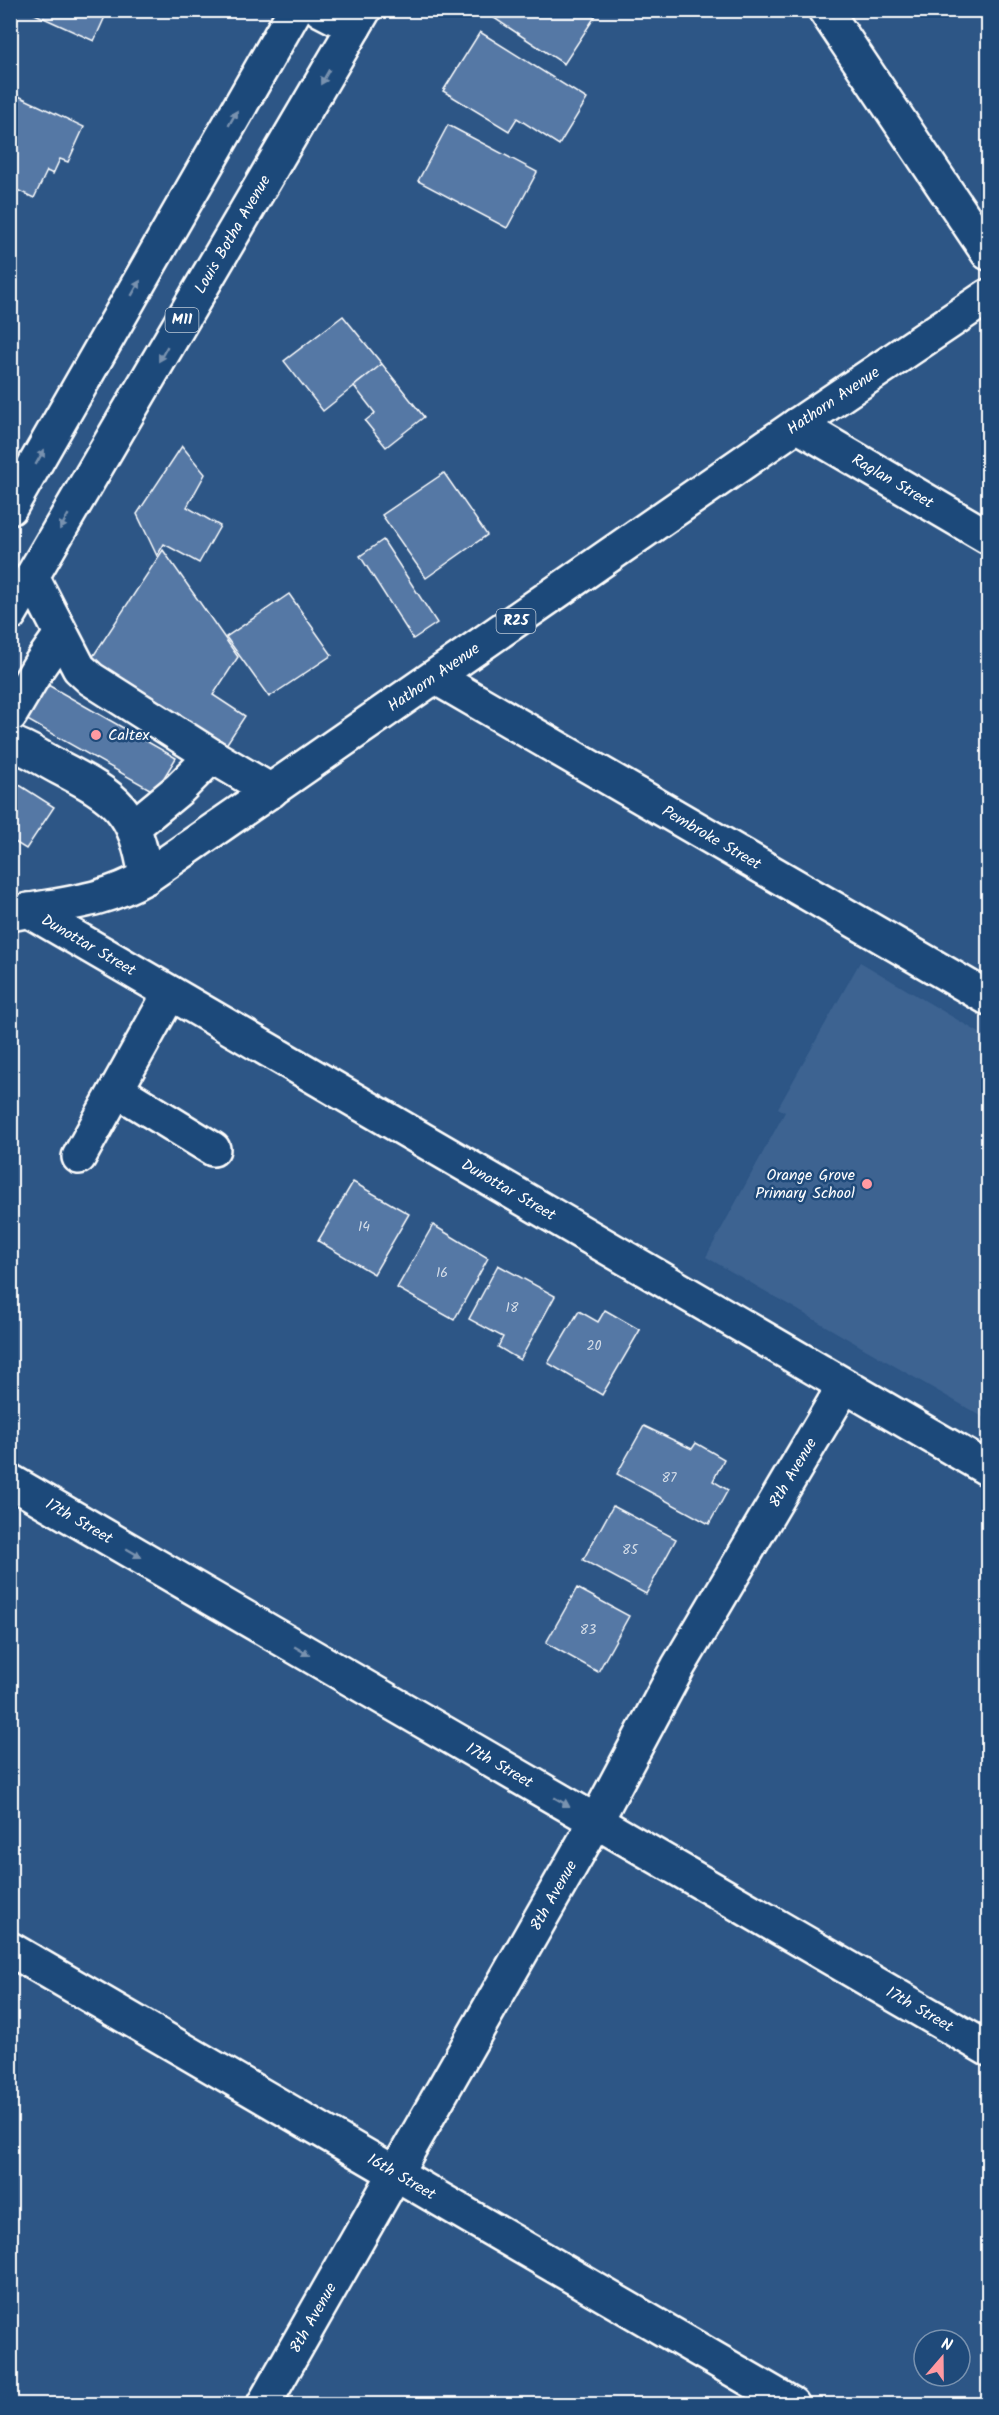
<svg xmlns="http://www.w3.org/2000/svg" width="999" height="2415" font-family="Kalam,sans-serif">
<rect width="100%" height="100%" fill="#2d5686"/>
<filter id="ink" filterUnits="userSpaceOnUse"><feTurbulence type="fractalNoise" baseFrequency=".0167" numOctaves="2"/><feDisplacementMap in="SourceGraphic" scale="12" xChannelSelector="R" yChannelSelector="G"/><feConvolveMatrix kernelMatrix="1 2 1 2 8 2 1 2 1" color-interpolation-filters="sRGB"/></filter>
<g filter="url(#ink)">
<!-- built -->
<path fill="#3d6391" d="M860 962 988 1038V1420L706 1257 785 1112 778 1108Z"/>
<!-- building -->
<path fill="#5578a5" stroke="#fff" stroke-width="1.5" d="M26 10H108L94 41Z
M482 10H595L598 12 564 64Z
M480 32 587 99 559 145 517 118 509 131 443 91Z
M10 92 84 127 68 162 60 159 53 174 47 171 34 198 15 189 10 198Z
M448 125 537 172 507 228 418 181Z
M343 316 382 364 323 411 284 361Z
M382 364 424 417 386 447 365 421 375 413 354 386Z
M182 446 205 474 187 507 220 526 199 563 164 544 157 556 137 514Z
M444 473 487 535 426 578 382 515Z
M383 540 437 623 413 639 360 556Z
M163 550 238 657 213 695 245 716 218 757 84 670Z
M289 594 332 655 269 697 226 637Z
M34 677 176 758 155 792 15 713Z
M10 779 54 807 26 849 10 839Z
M353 1182 409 1214 374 1274 318 1241Z
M433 1225 488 1258 454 1320 397 1288Z
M498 1265 555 1296 520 1360 498 1347 503 1337 469 1319Z
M605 1310 640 1330 602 1395 548 1363 579 1311 598 1322Z
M644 1426 692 1449 696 1443 724 1459 713 1481 728 1490 709 1524 617 1474Z
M613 1506 676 1539 646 1594 583 1560Z
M577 1588 629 1616 598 1672 546 1643Z"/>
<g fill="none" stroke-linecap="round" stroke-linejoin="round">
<!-- minor casing -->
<g stroke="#fff" stroke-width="38">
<g id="minor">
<path d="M321 10 354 27"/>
<path d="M825 10 988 253"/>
<path id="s1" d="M797 425 988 537"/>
<path d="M32 577 79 668 91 679 212 756 271 791"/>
<path id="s2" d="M435 677 988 998"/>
<path d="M10 715 39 666 60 636"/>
<path d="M10 743C28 748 44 760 60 768 118 798 135 810 146 877"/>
<path d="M133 827 179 789 212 756"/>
<path id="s3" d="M28 910 988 1469"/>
<path d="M117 1090 213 1149"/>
<path d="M79 1157 170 993"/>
<path id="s4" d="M10 1481 988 2049"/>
<path id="s5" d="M10 1949 792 2404"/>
<path id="s6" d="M264 2404 596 1821 678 1667 844 1386"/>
</g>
</g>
<!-- major casing -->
<g stroke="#fff" stroke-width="38">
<g id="major">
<path d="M10 508 295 10"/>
<path id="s7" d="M10 614 364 10"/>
<path id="s8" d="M10 914C61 903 99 904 146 877L797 425 988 296"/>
</g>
</g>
<!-- minor -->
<use href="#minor" stroke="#1f4a7a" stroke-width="33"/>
<!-- major -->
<use href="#major" stroke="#1f4a7a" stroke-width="33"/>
</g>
<!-- one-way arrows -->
<defs><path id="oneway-solid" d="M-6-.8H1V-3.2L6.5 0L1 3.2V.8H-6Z" transform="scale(1.5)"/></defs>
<g fill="#7992af">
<use href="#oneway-solid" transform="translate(325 77) rotate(120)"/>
<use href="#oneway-solid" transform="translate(233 118) rotate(-60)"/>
<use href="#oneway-solid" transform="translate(136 288) rotate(-60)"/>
<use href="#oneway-solid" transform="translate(163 354) rotate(120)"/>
<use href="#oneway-solid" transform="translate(40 457) rotate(-60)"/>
<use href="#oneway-solid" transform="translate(64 522) rotate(120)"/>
<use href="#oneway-solid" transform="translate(134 1553) rotate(30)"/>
<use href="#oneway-solid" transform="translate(302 1651) rotate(30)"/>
<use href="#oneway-solid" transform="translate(562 1802) rotate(30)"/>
</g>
</g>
<!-- markers -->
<g fill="#ff9aa2" stroke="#1f4a7a" stroke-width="2">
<circle cx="96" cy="735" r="6"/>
<circle cx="867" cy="1184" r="6"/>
</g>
<g text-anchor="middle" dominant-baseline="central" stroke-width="5" stroke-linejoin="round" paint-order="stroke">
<!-- number labels -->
<g font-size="14" fill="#d4dde8">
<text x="364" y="1227">14</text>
<text x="442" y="1273">16</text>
<text x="512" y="1308">18</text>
<text x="594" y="1346">20</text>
<text x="669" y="1478">87</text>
<text x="630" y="1550">85</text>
<text x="588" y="1630">83</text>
</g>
<!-- shield labels -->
<g fill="#1f4a7a" stroke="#bcc9d7" stroke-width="1.5">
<rect x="165.5" y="308" width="33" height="24" rx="4.5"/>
<rect x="496.5" y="609" width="39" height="24" rx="4.5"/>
</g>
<g font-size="15" font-weight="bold" fill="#fff">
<text x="182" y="320">M11</text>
<text x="516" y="621">R25</text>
</g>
<!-- street labels -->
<g font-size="16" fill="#fff" stroke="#1f4a7a">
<text stroke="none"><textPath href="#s7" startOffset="440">Louis Botha Avenue</textPath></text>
<text stroke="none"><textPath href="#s8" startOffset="978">Hathorn Avenue</textPath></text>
<text stroke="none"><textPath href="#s1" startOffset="111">Raglan Street</textPath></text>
<text stroke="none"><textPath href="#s8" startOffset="492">Hathorn Avenue</textPath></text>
<text stroke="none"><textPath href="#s2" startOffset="320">Pembroke Street</textPath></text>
<text stroke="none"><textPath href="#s3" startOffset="70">Dunottar Street</textPath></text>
<text stroke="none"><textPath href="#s3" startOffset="556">Dunottar Street</textPath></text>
<text stroke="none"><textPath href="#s6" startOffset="1071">8th Avenue</textPath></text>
<text stroke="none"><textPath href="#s4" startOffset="80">17th Street</textPath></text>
<text stroke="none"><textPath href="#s4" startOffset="566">17th Street</textPath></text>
<text stroke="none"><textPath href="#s6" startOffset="585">8th Avenue</textPath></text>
<text stroke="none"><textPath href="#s4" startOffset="1052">17th Street</textPath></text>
<text stroke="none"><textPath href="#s5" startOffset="453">16th Street</textPath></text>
<text stroke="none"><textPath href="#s6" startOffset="99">8th Avenue</textPath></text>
</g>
<!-- poi labels -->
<g font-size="16" fill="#fff" stroke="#1f4a7a" text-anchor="start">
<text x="108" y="735">Caltex</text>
<text x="855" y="1175" text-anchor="end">Orange Grove<tspan x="855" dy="18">Primary School</tspan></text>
</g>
</g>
<!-- margin -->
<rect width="999" height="2415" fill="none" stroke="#1f4a7a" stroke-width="36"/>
<rect x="18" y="18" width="963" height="2379" fill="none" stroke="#fff" stroke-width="2" filter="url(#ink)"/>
<!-- north arrow -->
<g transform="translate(942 2358) rotate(20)"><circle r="28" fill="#1f4a7a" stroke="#7992af" stroke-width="1.5"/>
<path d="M0-4.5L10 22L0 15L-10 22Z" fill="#ff9aa2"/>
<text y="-9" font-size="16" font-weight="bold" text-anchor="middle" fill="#ffffff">N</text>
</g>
</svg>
